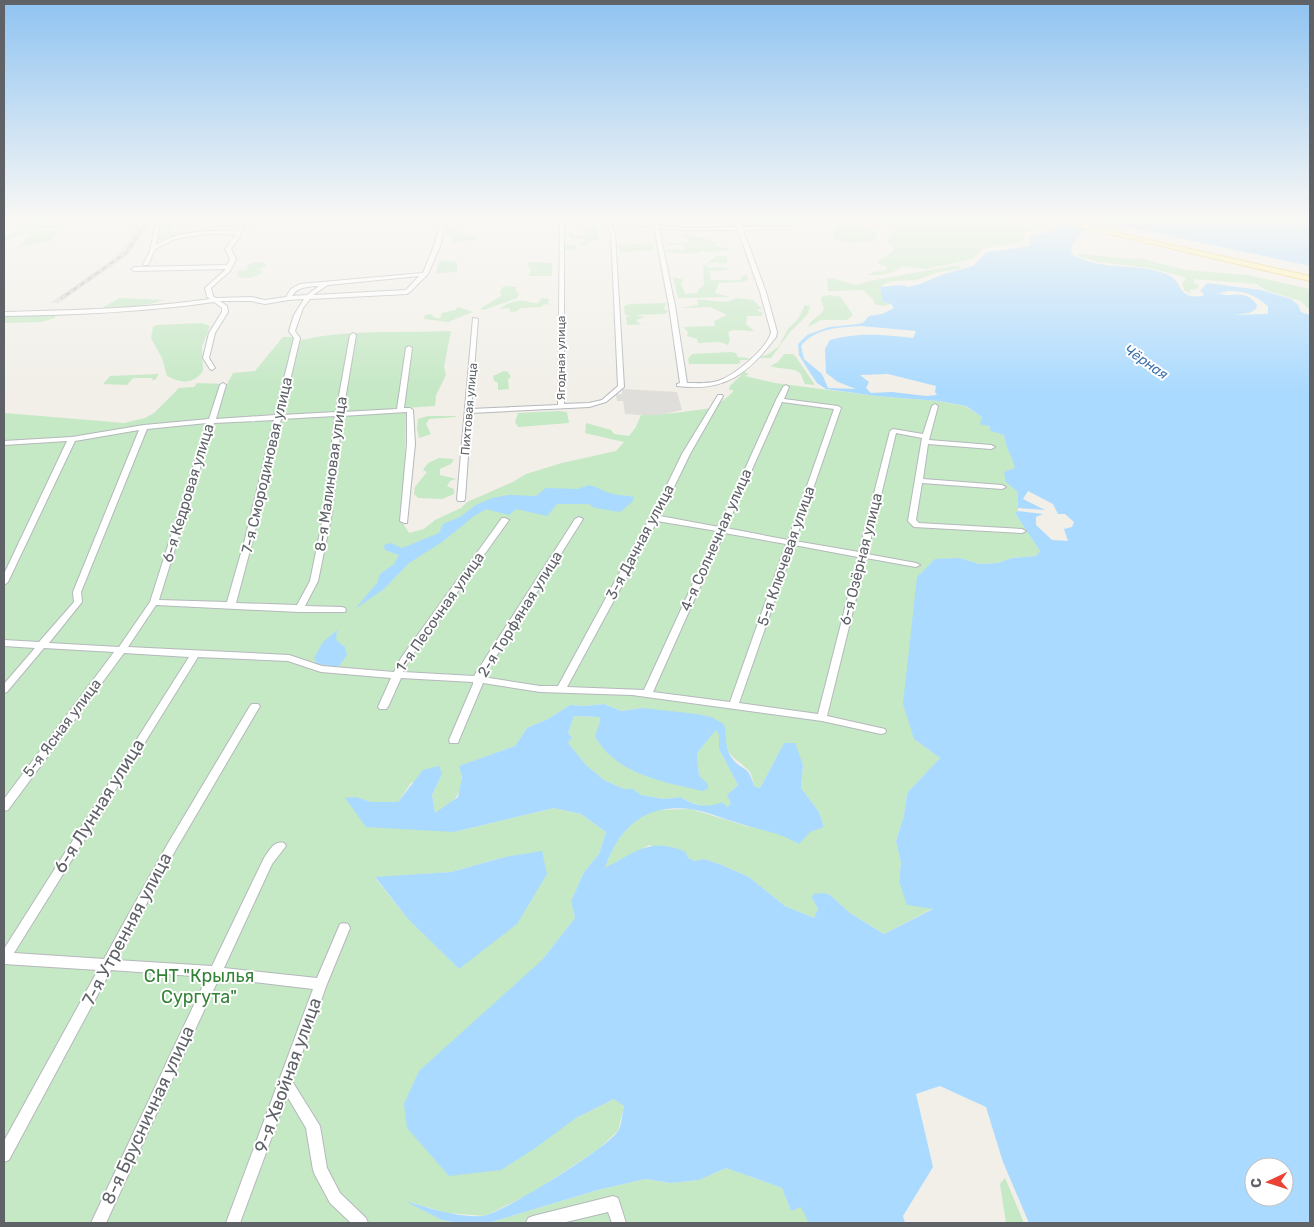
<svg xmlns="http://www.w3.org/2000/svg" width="1314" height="1227" font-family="Rubik,sans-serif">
<rect width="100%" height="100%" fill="#f1efe8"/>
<!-- industrial -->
<path fill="#e0deda" d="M139 220H153L128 255 59 303H50L116 257 127 244Z
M622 389 677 392 682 410 656 416 625 414 623 401H617L616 394H622Z"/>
<!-- green -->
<path fill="#c5e8c5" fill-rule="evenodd" d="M28 220H56L49 223 63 225C52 231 26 226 12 225Z
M176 220H180L174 223 175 225 183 226 172 229V232H190L191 234 159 240V234L164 231 160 225Z
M739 220H797L800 223 746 227 742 225Z
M852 220H1016L1036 229 1023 233 1024 241 982 249 972 259 925 269 902 266 895 271 882 275H868L873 272 886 270 887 267 877 263 895 249 886 239 896 229 884 224Z
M593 222 598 225 599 240 591 241 588 245 577 246 574 250H565V245H581V242L585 241 586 239 570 238 568 232H571L575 236 584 235 586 232 583 228 587 227Z
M838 223H856L877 232V237L873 242 851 243 835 239 833 236Z
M447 228H449L480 239 453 243 451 242 454 238 446 233Z
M61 229 55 232 57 234 51 241C38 242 31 246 19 247L31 234 22 233 4 241V234H12L10 232 30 230 40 232Z
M685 233C697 235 705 239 716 242L717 246 728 249 727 252 720 250 717 253 702 251 694 254 665 252 668 249 685 250 684 245H666L668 243 689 242 687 237H681Z
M653 243 654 250 620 252 619 245Z
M1079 254 1131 259 1139 258 1185 270 1248 275 1310 289V310L1301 301 1265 290 1257 284 1194 279V283L1199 285 1197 289 1190 290V294L1184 290 1182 283 1186 280 1184 277 1150 268 1099 262 1078 256Z
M716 256H728L726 257 728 262 724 264 716 262 707 264 708 268 725 267 729 270 709 271 711 280H740L744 275H747L748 280 742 282 719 283 715 293 730 297 678 298 673 277 684 280 681 283 685 294 698 293V290L704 285 703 267Z
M446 261 457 262V272L436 273 439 262Z
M258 262 264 263 267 266 259 269 263 272C257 277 245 280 237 276L238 273 236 271 246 270 250 263Z
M533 262 552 263V276H528L531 269 528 268 531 266H527L528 263Z
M958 265 962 268 936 273 917 280 893 281 884 284 879 288 882 294 881 297 882 301 891 304 884 306 875 304 873 299 863 290 828 291 827 278C847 278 847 290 869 281Z
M504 286 517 287 515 290 519 295 517 298 484 310 480 309 501 296 500 291Z
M830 295 841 297 853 315 847 320H821L808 327C811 319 820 317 824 309L821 300 822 296Z
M120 298 165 300 137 307 102 308Z
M542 298 549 299 548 305 544 304 541 307 520 308 517 311 511 312 509 308 500 309C505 304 516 300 523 301 529 301 532 304 538 303Z
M736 298 753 300 762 309 756 310 763 313 761 316H747L746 324 754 331 733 330 728 332 730 340 728 345 720 342 698 343 697 339 687 336 688 332 683 327 715 326 714 321 727 315 710 307 680 308 699 305 697 300C710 298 724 306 736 298Z
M666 303 664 309 669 311 665 314 635 315 645 317 636 320 640 324H648L627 325 626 317 631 316 625 315 624 306 630 304Z
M805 305 810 306 808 314 790 332 771 358H753L767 355 779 346 788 329 798 319Z
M458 307 473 312 448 322 424 319 425 315 431 314 435 318H440L442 313 455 310Z
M56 314 55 318 41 322 4 323V316Z
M202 323 210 326 202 347 203 371C193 385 181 383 167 376L162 358 151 338 153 327 157 325Z
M451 331 444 367 446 375 436 395 435 406 406 408 405 470 401 520 409 533 424 529 435 520 461 508 467 502 513 482 526 474 562 463 616 451 624 442 585 433 586 423 611 430 614 434 629 436 636 427 641 415C665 416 691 410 715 408 720 400 729 398 734 390H729L730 386 744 372 749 374 745 376 775 383 876 396 939 401 965 406 982 417 992 431 1004 435C1005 446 1012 456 1016 468L1004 472 1018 492V511L1015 513 1040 551 1036 556 1012 558 998 563 979 564 960 558 914 739 940 758 907 793 904 815 896 841 901 863 899 881 934 908 884 934 850 913 830 895 812 898 818 909 814 918 785 906 749 877 722 865 704 859 694 861 649 845 604 869 613 848 626 828 635 821 655 810 691 809 746 826 774 831 786 837 824 827 819 812 801 788 803 765 784 743 760 788 754 786C753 781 752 774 749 771 737 758 721 754 726 732L643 708 621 711 604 704 586 706 570 705 548 719 527 728 515 746 460 766C466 792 455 802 435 814L432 795 442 774 411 783 398 802H371L356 797 454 832 554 808 581 814 606 832 599 854 584 872 571 901 575 918 542 960 576 1118 614 1099 624 1105 618 1131 597 1150 530 1194 485 1216 447 1213 409 1202 442 1220 459 1223H4V413L124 423 145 418 154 413 179 388 194 387 197 383 227 384 233 373 255 371 283 337H294L293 342C343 329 399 333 451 331ZM505 857 459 969 408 919 375 878 451 872Z
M731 352 736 353 738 357 748 358 749 360H740V363L738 364H689L688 359 692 354Z
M784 354H793L796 357 815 385 805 384C803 381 802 375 800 373 796 368 778 369 770 366L778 362Z
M504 371 508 372 511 377 508 379 509 389 498 390V383L494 381 493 376Z
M159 374 155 380H152L153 378H133L127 385 103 384 110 376Z
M559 411 567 412 569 423 518 427 515 422 518 413Z
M428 416H455L456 417 429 419 426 424 431 434 419 438 417 429 418 419Z
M439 458 454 459 451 464 440 469V475L456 479 450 481 447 486 454 489V494L442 499 418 498 414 494 415 487 427 472 423 470 428 463Z
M574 716 599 717 600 722 632 770 684 787 699 776 697 753 716 729 719 735V749L738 785 732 790 731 803 727 807C711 807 694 806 680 797L665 799 641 795 633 789H624L604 780 586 765 567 743 572 737 568 733Z
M726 1168 782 1188 791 1211 801 1206 810 1223H488L598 1190 645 1179 671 1183 699 1180Z
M1005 1178 1024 1223H1006L1000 1184Z"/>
<!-- water -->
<path fill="#aadaff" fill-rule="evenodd" d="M1069 220H1310V266L1095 220 1083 225V231L1071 247 1072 255C1078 257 1084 260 1090 262 1115 269 1142 264 1166 274 1184 280 1176 300 1202 296L1204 294 1200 291 1207 283 1261 290 1291 299 1298 305 1301 312 1310 315V1223H1029L1003 1162 986 1107 940 1086 916 1094 933 1167 903 1216 905 1223H809L801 1207 791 1211 782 1188 726 1168 699 1180 671 1183 645 1179 598 1190 488 1223H459L442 1220 405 1201C430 1208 457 1218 483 1216 501 1214 609 1147 618 1131 622 1125 622 1113 624 1106L614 1099 576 1118 534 1149 501 1170 449 1176 407 1128 404 1104 419 1071 542 960 575 918 571 901 584 872 599 854 606 832 581 814 554 808 454 832 366 827 345 798 356 797 371 802H398L423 770 439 766 442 774 432 795 435 813 458 797 462 777 459 766 515 746 527 728 548 719 570 705 586 706 604 704 621 711 643 708 696 714 711 717 724 724C728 736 723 746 732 758 742 772 748 763 754 786L760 788 784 743H795L803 765 801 788 819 812 824 827 810 832 799 844C777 831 762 831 738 823 723 819 706 811 690 809 645 804 619 827 605 868 636 852 650 837 686 852L687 857 694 861 704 859 722 865 749 877 785 906 814 918 818 909 812 898 813 894 824 893 830 895 850 913 884 934 933 909 907 905 899 881 901 863 896 841 904 815 907 793 940 758 914 739 903 704 917 577 935 559 960 558 979 564 998 563 1012 558 1036 556 1040 551 1015 513 1018 511 1043 514 1036 517V525L1052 540 1068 541 1064 529 1072 527 1074 522 1065 514H1058L1053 504 1028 491 1023 499 1045 510 1018 508V492L1006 482 1004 472 1015 468C1012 456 1005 446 1004 435L991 431 989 426 980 424 982 417 966 406 939 401 876 396 826 389 817 383 809 371 799 355 798 344 807 335 829 327 859 324 864 322 869 316 882 314 894 308 891 304 882 301 880 287 902 285 909 287 920 284 944 274 973 266 987 252 1030 246V236L1042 234ZM1228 291C1245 291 1255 295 1268 306V314L1233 315 1249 313 1256 309 1257 305C1246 288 1230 299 1219 293ZM861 326 916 331 913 338C885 335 858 332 830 340L825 349 826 373 838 382 856 389 828 388 822 374 804 359 801 346C815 328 840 327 861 326ZM888 374 936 386 935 392 937 395 926 396 892 392 871 393 866 388 869 382 860 375ZM574 716 599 717 600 722 595 736C615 774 664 782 702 791L708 789V784L699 776 697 753 716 730 719 735V749L738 785 727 795 731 803 727 807 722 802C708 809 693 805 680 797L665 799 641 795 633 789H624L604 780 586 765 568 743 572 737 568 733ZM1254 1167H1284V1197H1254Z
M589 485C598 487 604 492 613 494 620 496 627 495 634 497L632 502 620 512 595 508 589 504H557L547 516 516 509 509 515 486 509 473 517 442 542 409 563 384 589 355 609 377 583 380 574 394 564 399 555 385 550 384 545 390 543 402 548 439 533 443 524 460 517 476 505 492 498 509 495 536 496 546 488 578 489Z
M337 630 336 640 345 647 347 655 338 667 317 664 314 658 323 642Z
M542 851 547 874 517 924 459 969 408 919 375 877 451 872 505 857Z"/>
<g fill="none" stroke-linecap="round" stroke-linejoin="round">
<!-- street casing -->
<g stroke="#b5b8bc" stroke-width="2">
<path id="street" d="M158 220H162L158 231 156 245C180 230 209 230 237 231L241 220H245L239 238 231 249 236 259 230 271 211 288 213 296 216 298 251 297 265 300 286 297 291 289 300 284 423 273 434 246 442 220H446L440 246 428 274 411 291 407 294 310 299 303 308 295 331 300 338 282 415 336 412 350 335 353 333 356 335 343 412 397 409 406 348 409 346 412 348 404 408H410L413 410 415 444 407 523H404L400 521 407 444V412L342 416 332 513 318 581 305 606 342 607 345 608 346 610 345 612H299L156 605 128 647 289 655 322 666 394 672 401 658 502 518H505L509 520 408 661 403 672 474 676 575 519 579 517 583 519 483 677 540 686H558L645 526 651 518 682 454 718 395H722L723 396 690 454 660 516 719 527 776 400 783 387 786 385 789 387 784 399 838 406 841 408 795 541 859 552 890 431 893 429 923 434 932 406 935 404 938 406 929 440 991 445 995 447 991 449 928 444 923 479 1002 485 1006 487 1002 489 922 483 916 520 919 523 1022 529 1026 531 1022 533 914 527 908 521 922 438 896 433 867 554 916 563 920 565 916 567 866 558 827 716 885 729 886 731 885 733 881 734 822 721 632 695 540 692 483 683 459 740 458 743H450L449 740 473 684V682L401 678 388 707 386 709H380L378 707 391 678 321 672 288 661 198 657 14 953 104 959 167 845 250 706 252 704H258L260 706 175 851 116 960 212 966 264 858C269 851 274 840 284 843L286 846 272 864 224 968 317 978 340 924 344 923 348 924 350 928 327 984 292 1081 320 1126 327 1168 340 1193 366 1218 368 1223H351L330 1203 315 1175 313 1170 306 1128 287 1096 240 1223H226L313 989 219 978 106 1223H91L207 977 111 970 9 1160 4 1162V1141L98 970 4 964V949L189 657 124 653 8 810 4 811V799L114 652 44 648 7 692 4 693V684L35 648 4 646V640L39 642 74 602 73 592 139 430 75 441 8 582 4 585V574L67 441 4 445V441L72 437 144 425 209 419 220 385 223 383 226 385 216 419 275 415 294 338 289 331 294 315 304 299 288 300 265 304 251 301H220L227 306 228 312 215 333 209 358 215 368 212 370 210 369 203 358 209 333 222 312V308L214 302C145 312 74 315 4 316V312C73 310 142 309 210 299L207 297 205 288 226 269 134 271 131 269 134 267 227 265 230 259 225 249 236 234H206L175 239 155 249 148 265H144L143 264 150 251 154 231ZM419 276 406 290 313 295 328 285ZM319 286 307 295 292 296C298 286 308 287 319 286ZM782 402 834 409 788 540 726 528ZM335 416 324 513 310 581 297 605 236 603 253 539 281 419ZM274 420 245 539 227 602 159 600 214 423ZM207 423 150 602 119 647 49 643 82 602 81 592 147 429ZM657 521 717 531 644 690 567 687ZM724 533 786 544 730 702 653 692ZM794 545 858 557 818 714 739 703Z
M560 220H564V404L589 403 602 400 618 386 611 233 605 222 595 221V220H607L683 228 737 227 735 220H739L742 227H791V228L789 229 743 230 766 292 777 332 776 337C748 374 725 392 677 386V384L680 383 669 306 654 227 610 223 615 233 624 387 606 402 589 407 471 413 465 499 464 501H458L457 499 473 318 478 319 471 409 558 405ZM659 228 683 230H738L760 292 771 332C768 348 734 376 718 381 708 384 697 383 687 383L675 306Z
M613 1196 618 1198 626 1223H612L608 1212 562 1223H526L528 1218 533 1216Z"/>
</g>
<!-- primary casing -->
<g stroke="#f2c960" stroke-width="2">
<path id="primary" d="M1049 220H1061L1310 276V281Z"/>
</g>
<!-- street -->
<use href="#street" fill="#fff" fill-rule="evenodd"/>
<!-- primary -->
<use href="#primary" fill="#fff2af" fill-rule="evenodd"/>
<!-- rail casing -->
<g stroke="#b6b7b8" stroke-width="2.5">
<path id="rail" d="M62 298 127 252 148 220"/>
</g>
<!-- rail -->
<use href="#rail" stroke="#fff" stroke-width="1" stroke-dasharray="4.5" stroke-linecap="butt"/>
</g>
<!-- sky -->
<linearGradient id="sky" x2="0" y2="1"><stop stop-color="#8fc3f1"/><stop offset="0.56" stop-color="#f9f8f5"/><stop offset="1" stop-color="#f9f8f5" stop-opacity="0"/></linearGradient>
<rect width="1314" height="391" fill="url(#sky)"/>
<g text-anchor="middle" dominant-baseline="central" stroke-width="4" stroke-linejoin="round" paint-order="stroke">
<!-- far-street labels -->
<g font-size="12" fill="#5f6368" stroke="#fff">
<text transform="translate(561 358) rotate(-90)">Ягодная улица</text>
<text transform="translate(469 409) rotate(-85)">Пихтовая улица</text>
</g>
<!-- far-water labels -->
<g font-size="14" font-style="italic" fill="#4174aa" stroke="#fff">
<text transform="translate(1146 362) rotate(35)">Чёрная</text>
</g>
<!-- street labels -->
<g font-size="15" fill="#5f6368" stroke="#fff">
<text transform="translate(267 465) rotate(-77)">7-я Смородиновая улица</text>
<text transform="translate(331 474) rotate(-82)">8-я Малиновая улица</text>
<text transform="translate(188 493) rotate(-73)">6-я Кедровая улица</text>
<text transform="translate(716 540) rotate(-66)">4-я Солнечная улица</text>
<text transform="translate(640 542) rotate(-62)">3-я Дачная улица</text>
<text transform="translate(786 556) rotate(-71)">5-я Ключевая улица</text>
<text transform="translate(861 559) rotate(-76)">6-я Озёрная улица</text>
<text transform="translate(440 612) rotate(-55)">1-я Песочная улица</text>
<text transform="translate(520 614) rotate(-58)">2-я Торфяная улица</text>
<text transform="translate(62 728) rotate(-53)">5-я Ясная улица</text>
</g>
<!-- near-street labels -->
<g font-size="18" fill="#5f6368" stroke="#fff">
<text transform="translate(99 806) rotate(-58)">6-я Лунная улица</text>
<text transform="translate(127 929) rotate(-62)">7-я Утренняя улица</text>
<text transform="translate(288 1075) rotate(-70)">9-я Хвойная улица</text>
<text transform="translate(148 1115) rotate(-65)">8-я Брусничная улица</text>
</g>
<!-- near-park labels -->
<g font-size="18" fill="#348238" stroke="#fff">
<text x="199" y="976">CНТ "Крылья<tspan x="199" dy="21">Сургута"</tspan></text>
</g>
</g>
<!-- border -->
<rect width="1314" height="1227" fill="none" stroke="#5f6368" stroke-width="10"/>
<!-- north arrow -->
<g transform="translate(1269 1182) rotate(266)"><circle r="24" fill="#ffffff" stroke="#bfc1c3"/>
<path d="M0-4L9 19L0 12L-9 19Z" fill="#ea4335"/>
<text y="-8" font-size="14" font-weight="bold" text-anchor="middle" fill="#5f6368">С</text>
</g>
</svg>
